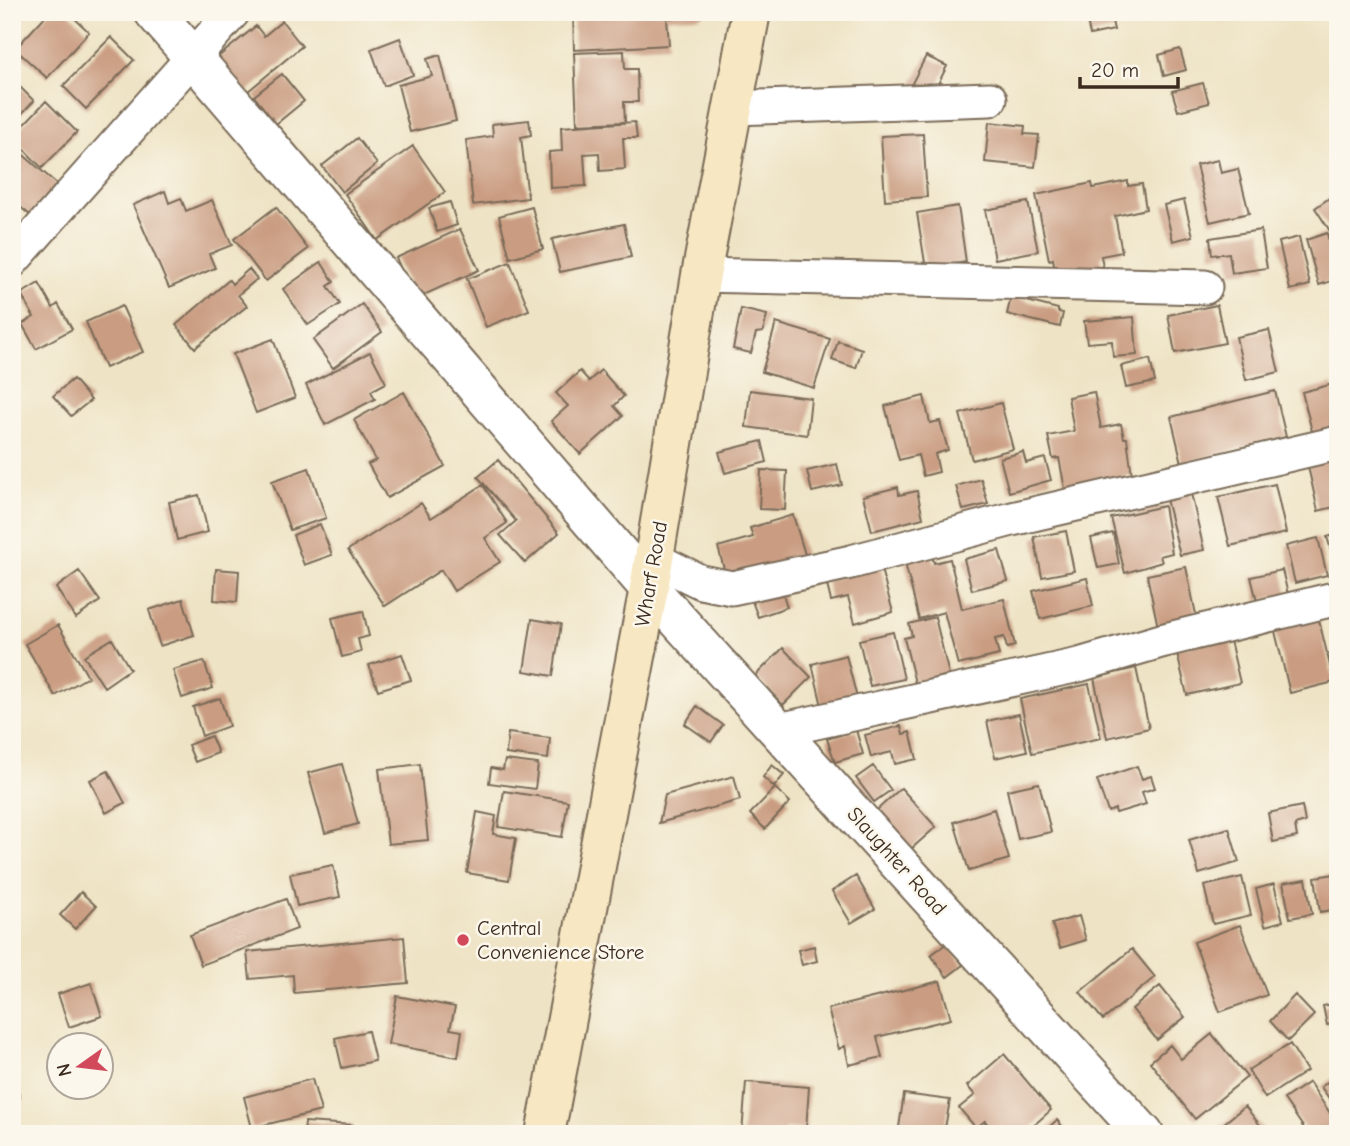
<svg xmlns="http://www.w3.org/2000/svg" width="1350" height="1146" font-family="'Comic Neue',sans-serif">
<rect width="100%" height="100%" fill="#fbf7ec"/>
<filter id="ink" filterUnits="userSpaceOnUse"><feTurbulence type="fractalNoise" baseFrequency=".0143" numOctaves="2"/><feDisplacementMap in="SourceGraphic" scale="14" xChannelSelector="R" yChannelSelector="G"/><feConvolveMatrix kernelMatrix="1 2 1 2 8 2 1 2 1" color-interpolation-filters="sRGB"/></filter>
<filter id="wash" filterUnits="userSpaceOnUse"><feTurbulence type="fractalNoise" baseFrequency=".00686" numOctaves="4" result="noise"/><feDisplacementMap in="SourceGraphic" scale="28" xChannelSelector="R" yChannelSelector="G"/><feGaussianBlur stdDeviation="1.57" result="paint"/><feColorMatrix in="noise" values="0 0 0 0 0 0 0 0 0 0 0 0 0 0 0 0 0 1.4 0 .05"/><feComposite in="paint" operator="in"/></filter>
<g filter="url(#wash)">
<rect width="100%" height="100%" fill="#eee3c4"/>
<g id="blocks">
<!-- building -->
<path fill="#ca9d82" d="M49 12H68L89 32 47 78 15 49Z
M573 12H700L701 17 667 18 669 45 574 50Z
M1085 12H1110L1114 30 1090 35Z
M282 21 302 46 247 92 218 57 256 26 264 36Z
M111 37 134 60 86 109 63 86Z
M400 38 413 75 384 86 371 49Z
M1180 49 1186 70 1164 76 1159 55Z
M624 51 625 69H637L638 102H624L625 122 577 124 574 53Z
M440 55 456 121 410 132 398 85 432 76 427 59Z
M926 56 947 66 931 98 910 87Z
M282 74 304 101 276 124 254 96Z
M12 79 34 101 12 124Z
M1203 83 1209 103 1178 111 1172 91Z
M46 101 77 132 42 168 12 137Z
M529 120 531 135 521 137 528 198 473 205 466 140 493 136 492 124Z
M635 122 637 138H623L625 169 600 171 599 153 584 154 586 186 550 188 549 152 562 151 561 127Z
M989 122 1025 126 1024 134 1039 135 1035 167 985 162Z
M923 134 927 197 885 200 881 136Z
M357 138 377 164 342 192 322 166Z
M12 145 57 184 30 215 12 200Z
M413 146 445 192 377 240 345 194Z
M1218 160 1221 173 1238 169 1249 213 1210 222 1196 165Z
M1128 181V186L1142 184 1146 209 1115 216 1122 252 1101 256 1103 267 1056 276 1053 259 1049 260 1036 195 1092 183 1093 188Z
M165 191 169 203 181 198 186 211 212 200 232 245 209 254 215 268 169 288 133 205Z
M1338 192V234L1334 237 1315 208Z
M1184 200 1193 236 1173 241 1164 205Z
M450 202 457 225 437 232 429 208Z
M1028 202 1038 251 995 259 985 210Z
M958 206 966 262 926 269 917 213Z
M276 207 308 249 266 281 234 239Z
M532 207 543 249 510 258 499 216Z
M624 224 631 257 560 272 552 239Z
M460 229 479 270 415 299 396 258Z
M1261 230 1267 268 1232 273 1229 253 1212 255 1210 238Z
M1327 233 1338 279 1319 285 1306 240Z
M1299 237 1310 285 1290 290 1279 242Z
M321 262 334 282 328 286 340 304 308 325 283 289Z
M510 262 529 310 486 327 467 279Z
M249 269 257 279 238 295 247 306 195 348 176 325 229 280 232 284Z
M39 283 53 308 58 304 72 329 36 349 22 324 34 317 21 294Z
M1011 297 1058 309V312L1063 313 1060 327 1007 314Z
M362 304 382 332 333 368 313 340Z
M1217 305 1225 343 1175 353 1168 315Z
M122 306 143 352 105 368 86 322Z
M741 309 767 315 763 332 756 333 751 353 733 349Z
M1134 317 1137 355 1113 357 1112 341 1087 343 1084 321Z
M776 323 830 339 814 388 762 372Z
M1269 330 1279 372 1246 380 1236 337Z
M273 339 295 398 256 413 233 354Z
M838 341 862 349 856 368 832 360Z
M370 352 386 383 371 391 375 399 325 425 306 385Z
M1150 359 1155 382 1126 388 1121 366Z
M601 370 624 396 614 406 623 416 580 454 551 421 568 406 556 393 580 371 589 381Z
M73 379 91 400 71 416 53 396Z
M1333 384 1335 391H1338V413L1335 414 1338 428 1313 435 1302 392Z
M750 390 811 398 807 435 746 427Z
M1275 391 1286 437 1182 463 1171 417Z
M404 392 445 466 387 498 368 464 376 460 354 420Z
M1094 392 1101 428 1121 424 1124 438H1127L1132 475 1065 489 1059 458 1053 459 1048 436 1074 431 1068 397Z
M924 396 930 423 940 421 948 450 935 454 939 472 923 476 918 455 899 460 885 406Z
M1001 403 1013 449 972 460 960 414Z
M762 441 767 462 725 473 719 452Z
M1023 452 1026 463 1045 458 1051 480 1009 492 1000 458Z
M1338 455V506L1318 511 1307 462Z
M498 460 559 533 525 563 500 535 516 521 478 477Z
M837 464 842 485 812 492 807 471Z
M309 468 326 518 290 530 272 481Z
M761 470 787 471 785 510 759 509Z
M981 479 988 504 963 510 956 486Z
M1275 484 1286 533 1230 546 1218 497Z
M483 485 507 523 485 538 500 562 454 591 441 570 385 606 348 550 421 503 431 518Z
M898 487 899 495 917 491 923 518 872 531 863 496Z
M1190 489 1204 550 1180 555 1165 495Z
M199 495 208 532 177 540 169 502Z
M1164 506 1172 553 1160 556 1162 562 1125 573 1111 518Z
M793 515 806 558 729 587 718 547 753 537 750 528Z
M320 524 332 555 304 565 293 535Z
M1066 531 1074 571 1042 577 1034 537Z
M1113 533 1119 564 1098 568 1091 538Z
M1338 534V569H1337L1327 537Z
M1318 538 1327 575 1295 583 1286 546Z
M999 550 1008 581 972 590 964 559Z
M931 553 934 563 950 559 962 609 1004 599 1015 646 1007 648 1004 637 995 639 999 655 958 665 944 612 919 619 904 559Z
M880 566 893 612 855 623 848 597 831 601 826 581Z
M1186 567 1198 624 1159 632 1147 575Z
M216 569 239 571 237 602 214 600Z
M1282 570 1288 594 1257 601 1251 577Z
M79 571 100 601 76 618 56 588Z
M1087 578 1093 606 1040 619 1033 591Z
M782 591 787 607 758 617 752 601Z
M183 599 194 635 160 646 149 610Z
M363 611 369 636 358 639 361 652 342 657 332 618Z
M1317 612 1334 682 1290 693 1273 623Z
M935 617 949 675 915 683 904 638 912 636 909 624Z
M532 619 561 624 553 676 524 671Z
M58 625 88 677 55 696 25 644Z
M893 632 904 679 870 686 859 640Z
M1229 636 1240 683 1187 695 1176 649Z
M112 639 130 669 104 687 84 656Z
M783 648 811 677 783 705 755 676Z
M402 654 411 680 378 690 369 665Z
M846 655 857 698 822 706 812 664Z
M204 661 213 688 182 698 173 670Z
M1136 668 1149 728 1107 738 1094 678Z
M1089 684 1101 738 1032 753 1020 699Z
M220 698 229 726 202 736 193 707Z
M697 706 723 725 711 742 685 724Z
M1019 714 1027 751 995 758 987 721Z
M901 726 903 734 910 732 917 759 895 764 892 752 871 757 865 735Z
M856 730 863 754 835 762 827 739Z
M508 733 550 738 548 759 506 754Z
M211 736 218 753 195 762 188 745Z
M505 760 538 764 535 789 489 783 491 768 503 770Z
M342 764 358 824 325 833 308 773Z
M420 764 428 840 388 844 379 769Z
M772 765 784 775 774 787 763 777Z
M873 766 891 790 874 802 856 778Z
M1137 766 1142 779 1151 776 1155 788 1142 792 1146 804 1116 813 1115 809 1108 812 1097 780Z
M108 771 125 803 106 813 90 780Z
M734 776 740 800 659 823 665 795Z
M1039 783 1051 832 1018 839 1007 790Z
M775 788 790 802 765 829 750 814Z
M901 788 936 827 911 849 877 810Z
M504 791 568 801 562 837 498 827Z
M1302 806 1305 822 1295 825 1297 837 1273 842 1268 813Z
M994 809 1009 859 969 871 954 822Z
M477 812 496 816 493 834 516 838 509 880 467 873Z
M1229 828 1239 862 1199 874 1189 840Z
M333 865 340 897 297 906 290 874Z
M1335 874 1338 909 1320 912 1315 877Z
M856 876 875 909 851 923 832 891Z
M1242 877 1251 915 1213 924 1204 886Z
M1306 879 1312 914 1290 918 1283 883Z
M1274 884 1283 921 1265 926 1256 889Z
M81 892 96 906 75 929 60 915Z
M286 899 297 929 201 965 190 935Z
M1079 916 1086 940 1060 948 1052 924Z
M1240 925 1267 995 1220 1012 1194 942Z
M404 937 408 983 294 993 293 975 250 979 247 952Z
M947 943 963 965 947 977 931 955Z
M814 946 817 961 802 965 798 950Z
M1132 949 1155 977 1103 1020 1080 992Z
M940 981 951 1019 877 1037 882 1057 849 1065 845 1046 839 1049 828 1009Z
M91 983 102 1016 69 1027 58 994Z
M1160 986 1185 1017 1157 1040 1132 1009Z
M1295 995 1314 1015 1288 1041 1270 1021Z
M397 996 455 1007 450 1029 462 1031 458 1057 388 1044Z
M1337 1003 1338 1023 1327 1025 1323 1006Z
M368 1031 375 1061 342 1068 335 1038Z
M1212 1034 1247 1077 1195 1119 1150 1062 1170 1045 1181 1059Z
M1290 1044 1307 1071 1265 1098 1248 1070Z
M1004 1054 1051 1110 1024 1134H996L985 1121 976 1128 959 1108 975 1095 967 1086Z
M12 1071 20 1098 12 1100Z
M1338 1074V1111L1321 1087Z
M312 1079 321 1111 252 1128 244 1097Z
M746 1082 809 1087 806 1130 785 1128 784 1134H742Z
M1309 1082 1338 1125V1134H1308L1284 1099Z
M904 1094 950 1100 944 1134H898Z
M1245 1106 1267 1134H1211Z
M1057 1120 1069 1134H1041Z
M305 1122 353 1125V1134H304Z"/>
</g>
</g>
<g filter="url(#ink)">
<use href="#blocks" fill-opacity="0" stroke="#7a6b58" stroke-width="2"/>
<g fill="none" stroke-linecap="round" stroke-linejoin="round">
<!-- minor casing -->
<g stroke="#7a6b58" stroke-width="37">
<path id="minor" d="M733 108 990 99
M12 261 233 12
M701 275 1205 287
M654 559 701 582 732 588 851 562 1012 519 1338 443
M779 730 1079 665 1161 641 1338 598"/>
</g>
<!-- tertiary casing -->
<g stroke="#7a6b58" stroke-width="42">
<path id="tertiary" d="M154 12 649 588 1144 1134"/>
</g>
<!-- secondary casing -->
<g stroke="#7a6b58" stroke-width="42">
<path id="secondary" d="M545 1134 649 588 701 275 751 12"/>
</g>
<!-- minor -->
<use href="#minor" stroke="#fff" stroke-width="33"/>
<!-- tertiary -->
<use href="#tertiary" stroke="#fff" stroke-width="38"/>
<!-- secondary -->
<use href="#secondary" stroke="#f7e8c3" stroke-width="38"/>
</g>
</g>
<!-- markers -->
<circle fill="#d1495b" stroke="#fbf7ec" stroke-width="2.5" cx="463" cy="940" r="7"/>
<g text-anchor="middle" dominant-baseline="central" stroke-width="5" stroke-linejoin="round" paint-order="stroke">
<!-- street labels -->
<g font-size="21" fill="#3b2a1e" stroke="#fbf7ec">
<text transform="translate(651 574) rotate(-80)">Wharf Road</text>
<text transform="translate(897 861) rotate(48)">Slaughter Road</text>
</g>
<!-- poi labels -->
<g font-size="21" fill="#3b2a1e" stroke="#fbf7ec" text-anchor="start">
<text x="477" y="928">Central<tspan x="477" dy="24">Convenience Store</tspan></text>
</g>
</g>
<!-- margin -->
<rect width="1350" height="1146" fill="none" stroke="#fbf7ec" stroke-width="42"/>
<!-- north arrow -->
<g transform="translate(80 1066) rotate(256)"><circle r="33" fill="#fbf7ec" stroke="#aea59a" stroke-width="2"/>
<path d="M0-5L12 26L0 18L-12 26Z" fill="#d1495b"/>
<text y="-10" font-size="19" font-weight="bold" text-anchor="middle" fill="#3b2a1e">N</text>
</g>
<!-- scale -->
<path d="M1080 77v10h98v-10" fill="none" stroke="#3b2a1e" stroke-width="3.5"/>
<text x="1091" y="77" font-size="21" fill="#3b2a1e" stroke="#fbf7ec" stroke-width="5" paint-order="stroke">20 m</text>
</svg>
